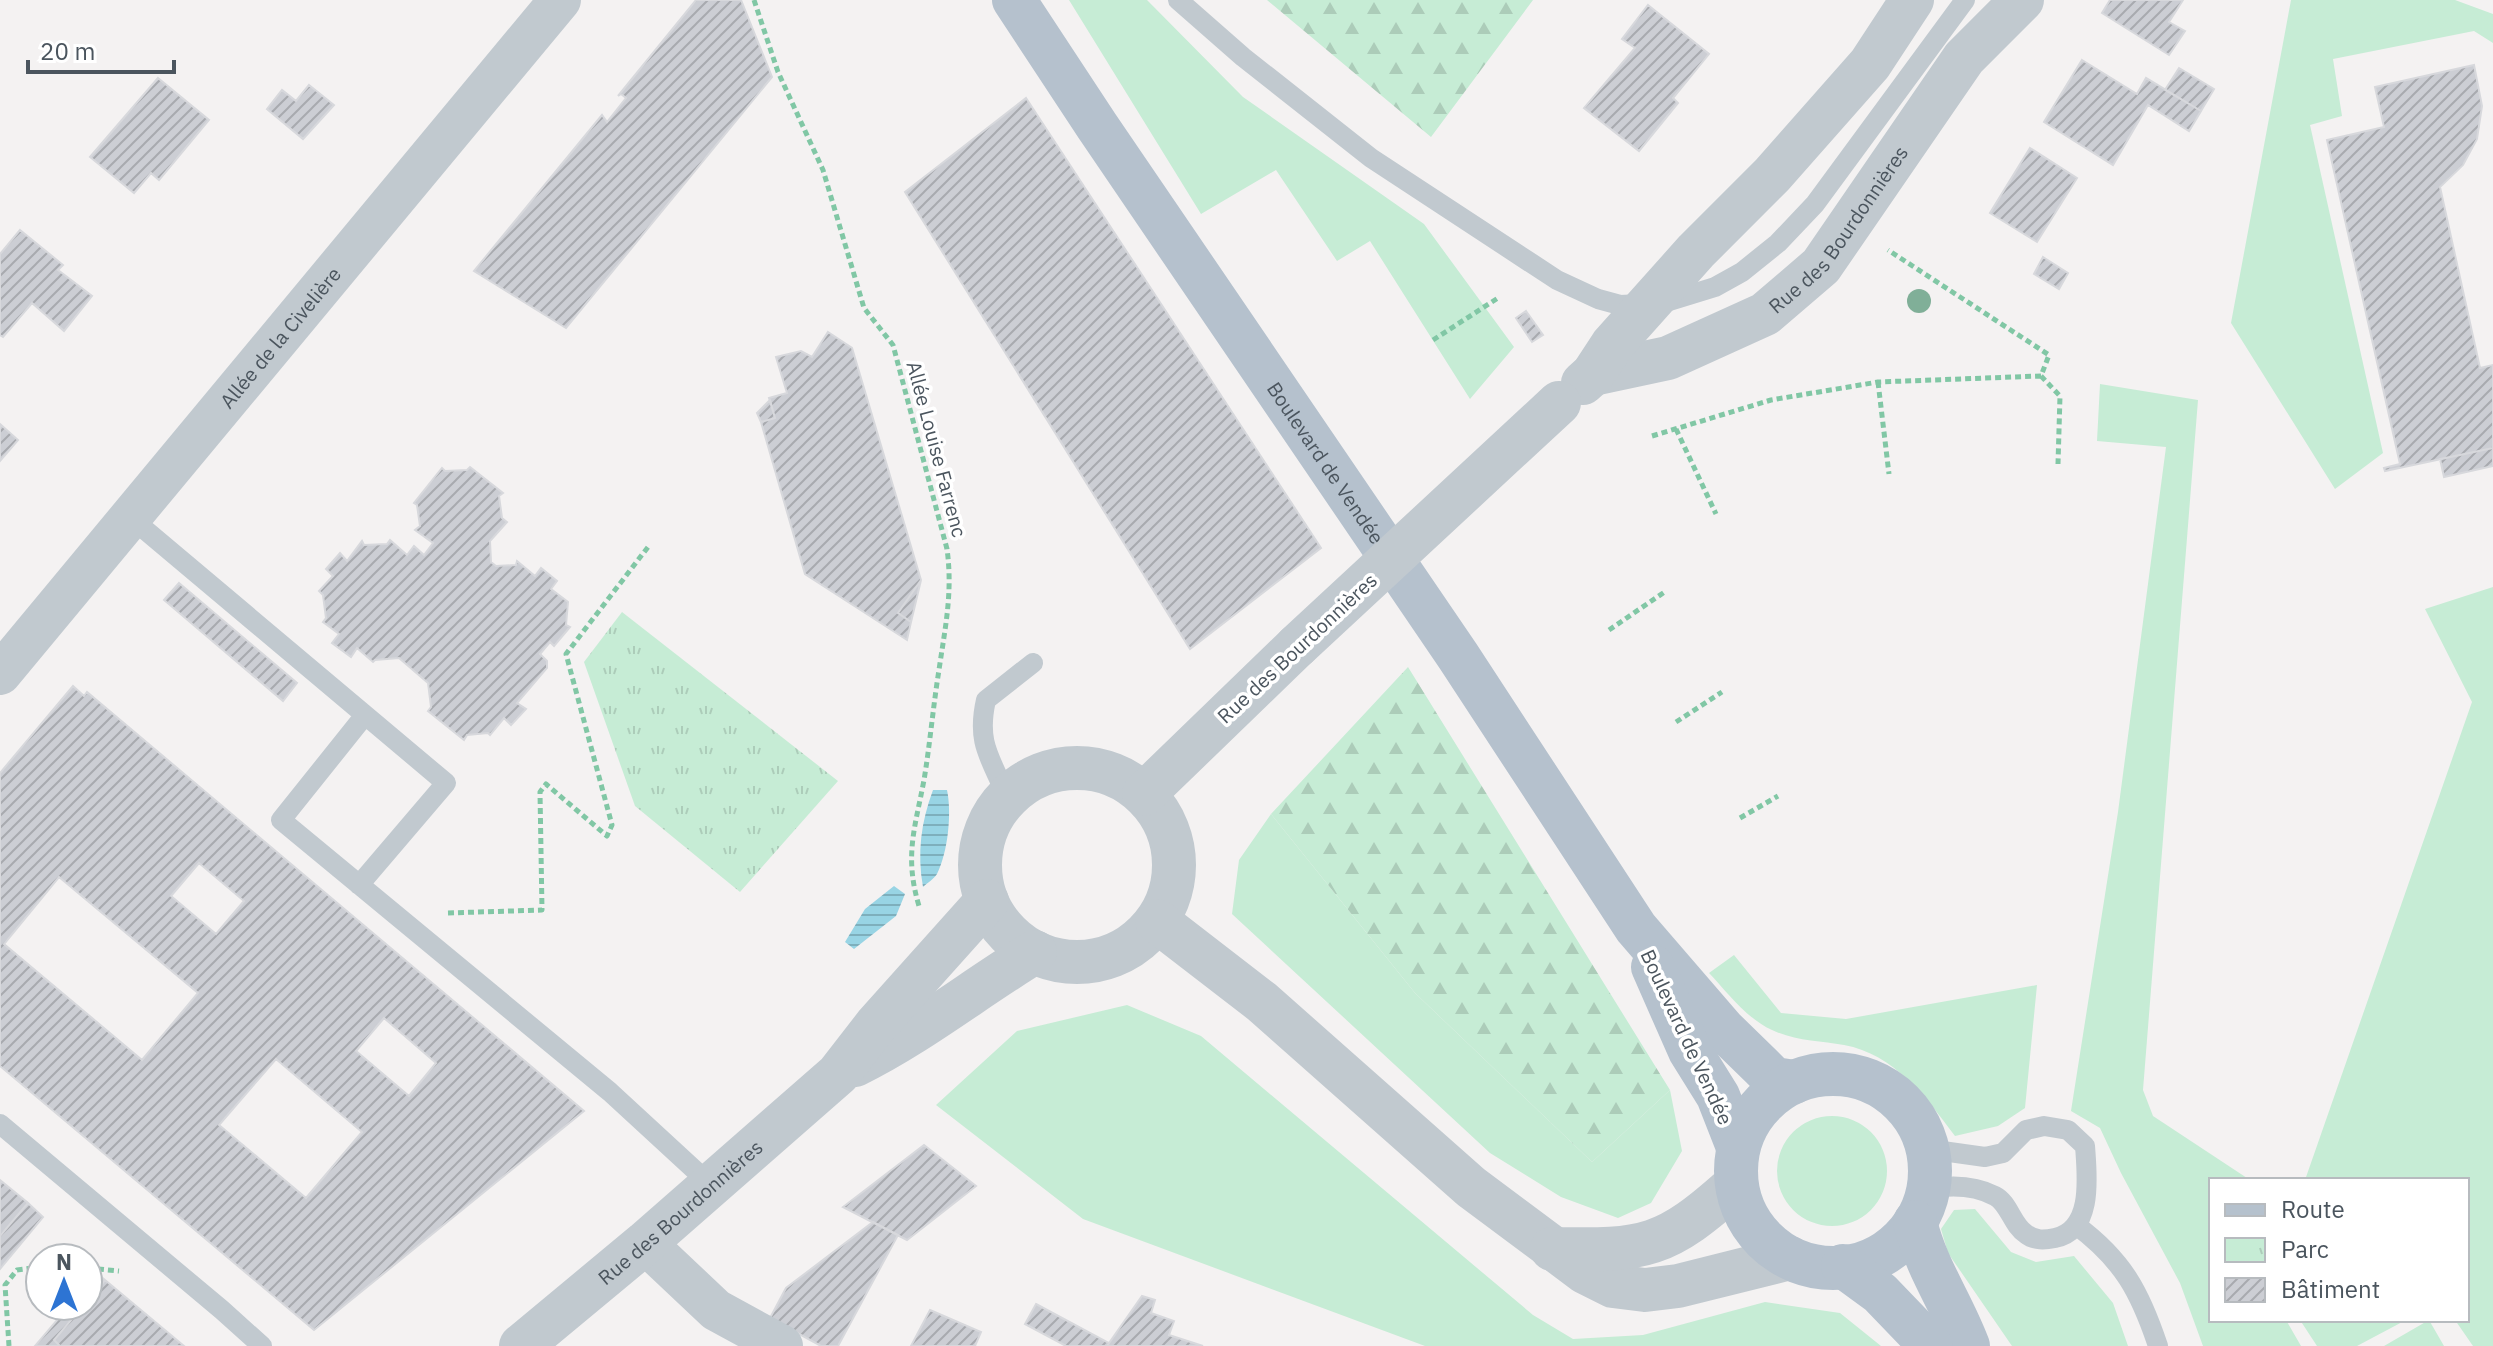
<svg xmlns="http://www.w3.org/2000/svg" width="2493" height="1346" font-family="'IBM Plex Sans',sans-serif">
<defs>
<pattern id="forest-firs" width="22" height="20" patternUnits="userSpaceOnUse" patternTransform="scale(2)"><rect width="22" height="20" fill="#c6ecd5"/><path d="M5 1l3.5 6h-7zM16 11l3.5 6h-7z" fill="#acccb9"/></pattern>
<pattern id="park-tufts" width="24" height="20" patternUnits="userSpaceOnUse" patternTransform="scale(2)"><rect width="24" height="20" fill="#c6ecd5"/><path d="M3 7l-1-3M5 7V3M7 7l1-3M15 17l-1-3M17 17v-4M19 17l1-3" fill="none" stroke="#acccb9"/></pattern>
<pattern id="water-rules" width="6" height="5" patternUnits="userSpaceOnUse" patternTransform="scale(2)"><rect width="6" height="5" fill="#98d4e4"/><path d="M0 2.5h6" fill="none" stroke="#7eafbc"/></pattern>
<pattern id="building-hatch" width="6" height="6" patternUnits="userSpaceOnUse" patternTransform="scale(2)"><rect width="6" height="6" fill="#ccced4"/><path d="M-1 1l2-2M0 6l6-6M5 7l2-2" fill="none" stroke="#a8aaaf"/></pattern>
</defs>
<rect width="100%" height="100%" fill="#f4f2f2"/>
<!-- green -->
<path fill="#c6ecd5" d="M1069 0H1147L1243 97 1424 224 1514 347 1470 399 1370 241 1337 261 1276 170 1201 214Z
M2291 0H2455L2493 14V43L2474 31 2333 59 2342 116 2310 125 2383 453 2335 489 2231 323Z
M2100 384 2198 400 2143 1090 2153 1116 2250 1180H2211V1320H2286L2301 1346H2203L2180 1283 2121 1173 2100 1128 2071 1111 2118 812 2166 447 2097 441Z
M2493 587V1346H2473L2455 1320H2467V1180H2305L2472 702 2425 609Z
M1271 814 1415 993 1592 1162 1670 1090 1682 1151 1651 1203 1618 1218 1561 1197 1490 1153 1232 914 1239 860Z
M1734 955 1781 1013 1846 1019 2037 985 2025 1108 1998 1126 1955 1136C1926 1097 1894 1054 1844 1045 1820 1041 1795 1041 1772 1030 1747 1019 1727 992 1709 973Z
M1127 1005 1201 1036 1533 1315 1573 1339 1643 1335 1765 1302 1840 1313 1881 1346H1425L1083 1219 936 1105 1017 1031Z
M1777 1171a55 55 0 1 1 110 0a55 55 0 1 1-110 0Z
M1975 1209 2011 1252 2036 1262 2074 1256 2113 1303 2128 1346H2012L1948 1253 1941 1229 1954 1210Z
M2300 1320H2406L2357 1346H2317Z
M2429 1320 2444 1346H2384Z"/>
<!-- forest -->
<path fill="url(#forest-firs)" d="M1267 0H1533L1431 137Z
M1408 667 1670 1090 1592 1162 1415 993 1271 814Z"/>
<!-- park -->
<path fill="url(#park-tufts)" d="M622 612 838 781 740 892 635 806 584 662Z"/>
<!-- water -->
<path fill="url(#water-rules)" d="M933 790H947C952 813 948 852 937 874 934 879 927 883 923 887 917 853 921 822 933 790Z
M894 886 905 894 896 916 854 949 845 942 865 909Z"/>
<!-- building -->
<path fill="url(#building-hatch)" stroke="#d7d8dc" stroke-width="2" fill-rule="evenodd" d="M696 0H741L772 77 566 328 474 271 602 115 607 122 626 98 621 94 618 96Z
M2110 0H2183L2169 22 2185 31 2169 55 2102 13Z
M1648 5 1709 54 1673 98 1678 103 1639 151 1584 108 1635 48 1622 39Z
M2082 60 2137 94 2146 78 2201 111 2189 131 2148 105 2113 165 2044 122Z
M2474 65 2482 106 2477 139 2463 165 2440 187 2480 368 2493 365V448L2385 471 2384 468 2400 464 2327 140 2384 127 2375 87Z
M2179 68 2214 89 2201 111 2165 90Z
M158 78 209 120 159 180 151 173 134 193 90 157Z
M309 85 334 105 303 139 267 109 282 90 296 101Z
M1026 98 1321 548 1190 649 905 192Z
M2030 148 2077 178 2037 242 1990 213Z
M20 230 63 265 58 270 92 296 64 331 32 303 3 337 0 335V254Z
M2043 257 2068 273 2059 289 2034 274Z
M1526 311 1543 335 1532 342 1516 318Z
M828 332 852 348 921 580 898 613 911 622 907 640 805 574 761 422 775 418 769 398 787 393 776 357 801 351 812 357Z
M770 400 775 418 761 422 757 413Z
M0 424 18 440 0 461Z
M2493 448V466L2444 477 2440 459Z
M470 467 503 493 499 496 502 518 507 522 490 541 491 562 496 566 516 565 517 561 535 576 541 568 557 581 551 589 568 602 566 625 570 627 554 646 550 642 540 654 547 661V668L517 703 526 709 511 725 504 718 490 735 488 733 467 735 464 740 428 711 431 707 428 683 399 658 375 660 373 662 357 648 351 657 332 643 339 634 323 622 326 618 323 595 319 591 333 576 326 569 340 553 347 561 362 541 364 545 387 544 390 540 407 555 414 546 424 555 433 543 415 530 420 526 417 505 414 503 442 468 445 471 467 470Z
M921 580 911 622 898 613Z
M179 583 297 683 283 701 164 600Z
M73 686 84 696 87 692 584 1111 314 1330 0 1066V773ZM199 863 244 901 216 934 171 896ZM59 877 198 993 142 1060 4 944ZM384 1018 436 1063 409 1096 356 1051ZM276 1059 362 1132 306 1198 219 1125Z
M924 1145 976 1186 907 1240 843 1207Z
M0 1180 28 1203 0 1236Z
M28 1203 43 1217 0 1269V1236Z
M873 1222 898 1235 838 1346H821L770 1318 786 1288Z
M97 1273 105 1280 88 1301V1284Z
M105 1280 184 1346H60L54 1340 83 1306H88V1301Z
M1142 1296 1155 1300 1151 1313 1174 1321 1169 1335 1203 1346H1107Z
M1036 1304 1109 1343 1107 1346H1066L1025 1324Z
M69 1306H83L54 1340 60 1346H35Z
M930 1310 981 1332 975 1346H911Z"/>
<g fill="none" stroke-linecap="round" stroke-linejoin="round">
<!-- path -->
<path stroke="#81c7a5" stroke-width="5" stroke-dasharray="6 4" stroke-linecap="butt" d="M754 0 778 72 823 170 864 308 893 345 947 549C953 593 945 628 939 670 933 707 930 744 924 780 915 828 904 856 919 906
M1433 340 1498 298
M2041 376 2060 396 2058 464
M1878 382 1889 474
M1676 429 1716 514
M1652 436 1771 400 1878 382 2041 376 2049 355 1888 250
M1609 630 1666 591
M1676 722 1722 692
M1740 818 1778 796
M448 913 542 910 540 792 546 784 607 836 612 825 566 654 648 547
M88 1268 119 1271
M9 1346 5 1285 17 1270 40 1267"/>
<!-- service -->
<path stroke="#c1c9cf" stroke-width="20" d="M1178 0 1243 57 1371 158 1557 280 1598 299 1620 305 1663 303 1715 287 1742 272 1778 243 1815 204 1965 0
M131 518 446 783 359 885
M365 715 281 820 610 1092 711 1185
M1007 797C991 758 976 744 986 700L1033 663
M0 1124 222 1310 262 1346
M1928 1149 1985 1157 2003 1153 2026 1130 2044 1126 2068 1130 2085 1146C2087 1175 2094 1230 2055 1238 2045 1240 2035 1241 2026 1234 2012 1225 2009 1203 1995 1196 1974 1185 1950 1185 1928 1189
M2076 1225C2123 1260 2140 1292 2158 1346"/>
<!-- minor -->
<g stroke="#c1c9cf" stroke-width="42">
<path id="s1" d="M0 674 560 0"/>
<path d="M645 1243 716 1310 782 1346"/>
</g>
<!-- tertiary -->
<g stroke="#c1c9cf" stroke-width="44">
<path id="s2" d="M1593 374 1668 358 1765 314 1821 266 1964 58 2022 0"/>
<path d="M1583 383 1593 374 1612 345 1696 251 1772 175 1870 64 1912 0"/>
<circle cx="1077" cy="865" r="97"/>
<path d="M1144 794 1297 646"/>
<path d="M1157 921 1262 1002 1471 1187 1585 1272 1613 1286 1645 1290 1678 1286 1790 1258"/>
<path d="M855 1065C918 1034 974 989 1035 952"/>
<path d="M1552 1249C1646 1251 1665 1248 1736 1184"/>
<path id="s3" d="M521 1346 645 1243 838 1074 876 1025 987 901"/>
</g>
<!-- primary -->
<g stroke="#b5c1cd" stroke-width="44">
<path id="s4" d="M1014 0 1097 126 1458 656 1636 928 1724 1030 1762 1067 1774 1079 1794 1082"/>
<path d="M1653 967 1690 1051 1718 1096 1738 1147"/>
<circle cx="1833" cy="1171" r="97"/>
<path d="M1915 1222C1927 1270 1951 1301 1968 1346"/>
<path d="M1843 1266 1880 1293 1931 1346"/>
</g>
<!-- tertiary-bridge -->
<path stroke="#c1c9cf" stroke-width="44" d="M1297 646 1559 403"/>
</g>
<!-- trees -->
<circle fill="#80af98" cx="1919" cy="301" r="12"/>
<g text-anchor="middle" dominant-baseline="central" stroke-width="7" stroke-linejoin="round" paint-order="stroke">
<!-- street labels -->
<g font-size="20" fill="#4b555e" stroke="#fff">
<text stroke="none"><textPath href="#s2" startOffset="296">Rue des Bourdonnières</textPath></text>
<text stroke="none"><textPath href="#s1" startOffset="438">Allée de la Civelière</textPath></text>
<text transform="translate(937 449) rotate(75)">Allée Louise Farrenc</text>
<text stroke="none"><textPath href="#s4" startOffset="558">Boulevard de Vendée</textPath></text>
<text transform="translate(1297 648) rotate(-43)">Rue des Bourdonnières</text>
<text transform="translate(1687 1037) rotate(65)">Boulevard de Vendée</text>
<text stroke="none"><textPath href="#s3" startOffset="208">Rue des Bourdonnières</textPath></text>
</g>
</g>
<!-- legend -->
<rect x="2209" y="1178" width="260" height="144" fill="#ffffff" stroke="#b7bbbf" stroke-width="2"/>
<rect x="2225" y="1204" width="40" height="12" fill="#b5c1cd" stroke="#b7bbbf" stroke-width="2"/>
<text x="2281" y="1218" font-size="24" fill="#4b555e">Route</text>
<rect x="2225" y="1238" width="40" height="24" fill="url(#park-tufts)" stroke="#b7bbbf" stroke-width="2"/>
<text x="2281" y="1258" font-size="24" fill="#4b555e">Parc</text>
<rect x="2225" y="1278" width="40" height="24" fill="url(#building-hatch)" stroke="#b7bbbf" stroke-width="2"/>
<text x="2281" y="1298" font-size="24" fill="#4b555e">Bâtiment</text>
<!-- north arrow -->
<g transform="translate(64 1282)"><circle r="38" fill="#ffffff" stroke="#b7bbbf" stroke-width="2"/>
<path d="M0-6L14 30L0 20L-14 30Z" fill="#2d74d3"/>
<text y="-12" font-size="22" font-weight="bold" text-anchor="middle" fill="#4b555e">N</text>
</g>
<!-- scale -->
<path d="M28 60v12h146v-12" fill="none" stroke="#4b555e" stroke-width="4"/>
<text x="40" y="60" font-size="24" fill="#4b555e" stroke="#ffffff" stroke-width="6" paint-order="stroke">20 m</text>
</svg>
